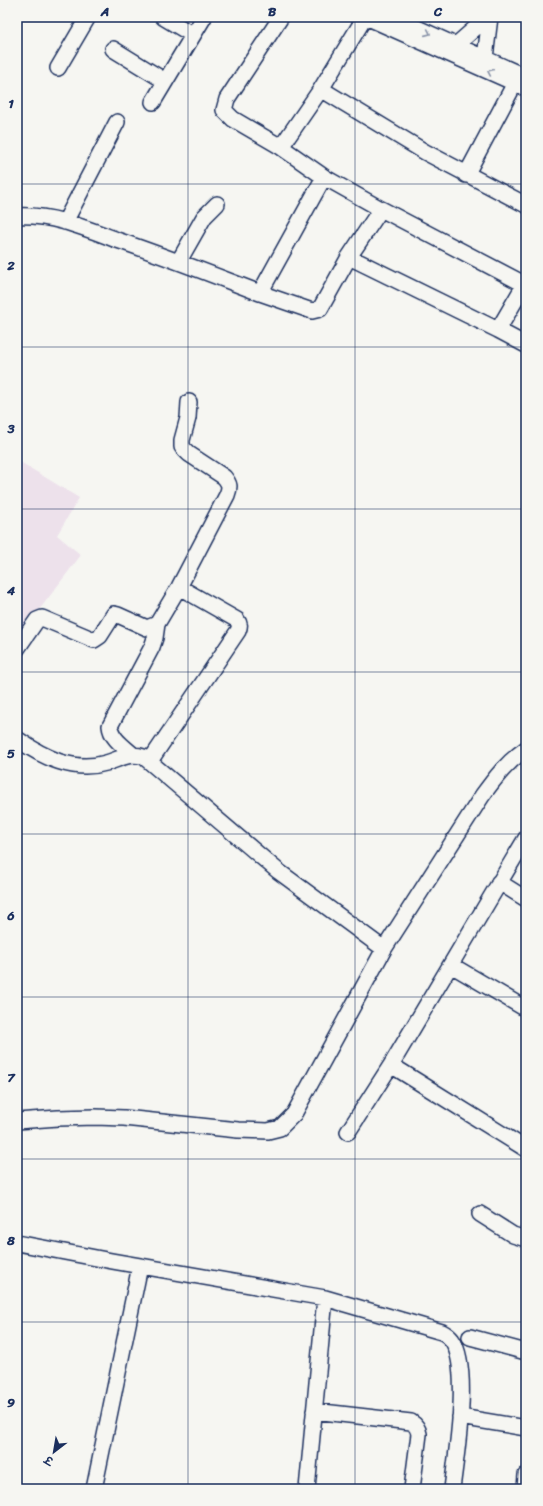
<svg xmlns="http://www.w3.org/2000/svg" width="543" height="1506" font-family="Sriracha,'Playpen Sans Deva',sans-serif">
<rect width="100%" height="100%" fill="#f6f6f2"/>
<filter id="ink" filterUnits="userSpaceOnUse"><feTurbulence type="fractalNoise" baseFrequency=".025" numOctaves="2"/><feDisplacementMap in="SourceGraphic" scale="8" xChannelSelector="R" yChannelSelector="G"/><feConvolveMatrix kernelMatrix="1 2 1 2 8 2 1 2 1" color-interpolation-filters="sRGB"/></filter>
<g filter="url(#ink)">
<!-- built -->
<path fill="#ede1eb" d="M17 460 79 498 57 535 81 555 17 639Z"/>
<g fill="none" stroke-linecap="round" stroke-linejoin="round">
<!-- minor casing -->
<g stroke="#1b2f5e" stroke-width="18">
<path id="minor" d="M163 17 193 35
M281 17 227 99 224 110 233 119 281 147
M366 17 526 88
M393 17 526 77
M456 45 488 17
M113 49 165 81
M485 58 490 17
M58 68 88 17
M321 89 425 152 526 205
M153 102 204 17
M466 175 515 83
M324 177 381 209 526 285
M17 216C52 214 85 228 117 240 165 256 213 275 260 293L324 177 281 147 321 89 365 17
M65 222 117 122
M349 257 498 330 526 345
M179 261 204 217 217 204
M260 293 312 311 320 309 349 257 381 209
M498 330 526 282
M17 649 37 620 42 618 94 640 100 636 114 614 118 615 147 628 157 624 179 587 227 495C230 487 230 484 224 477L189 454 182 447V440L188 418 189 402
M17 739C43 757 73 773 106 763 120 759 129 752 144 757L278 871 384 949
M132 754C123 746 111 738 110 726L152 647 155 638 157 624
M150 761 238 631C240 626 240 624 237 620L179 587
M499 882 526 899
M451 965 526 1009
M391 1065 526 1149
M17 1121 58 1118 95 1117 124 1118 238 1130 268 1131 280 1128 294 1114 384 949 482 796C495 778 507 762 526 749
M348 1132 391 1065 526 838
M480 1214 513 1235 526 1239
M17 1243 112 1261 325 1298 442 1332C446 1334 449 1336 452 1340 471 1368 456 1455 452 1489
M470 1337 526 1352
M314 1411 411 1422C416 1425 418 1428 419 1434L412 1489
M460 1417 526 1428
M94 1489 140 1266
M307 1489 325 1298
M525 1489 526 1475"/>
</g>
<!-- minor -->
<use href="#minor" stroke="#f6f6f2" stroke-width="15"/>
</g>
<!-- one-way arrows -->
<defs><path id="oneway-chevron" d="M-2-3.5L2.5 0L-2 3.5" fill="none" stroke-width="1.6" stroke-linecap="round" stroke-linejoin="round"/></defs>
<g stroke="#8892a8">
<use href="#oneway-chevron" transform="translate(428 33) rotate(24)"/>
<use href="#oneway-chevron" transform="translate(490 72) rotate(-156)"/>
</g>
</g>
<!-- grid -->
<path fill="none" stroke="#1b2f5e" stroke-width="1" stroke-opacity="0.55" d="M188 17V1489M355 17V1489M17 184H526M17 347H526M17 509H526M17 672H526M17 834H526M17 997H526M17 1159H526M17 1322H526"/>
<!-- margin -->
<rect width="543" height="1506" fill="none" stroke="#f6f6f2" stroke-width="44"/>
<!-- north arrow -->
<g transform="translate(54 1452) rotate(211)" stroke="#f6f6f2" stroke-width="3" paint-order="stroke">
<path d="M0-3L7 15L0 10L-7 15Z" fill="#1b2f5e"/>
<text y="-6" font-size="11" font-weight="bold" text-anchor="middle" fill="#1b2f5e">उ</text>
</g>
<rect x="22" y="22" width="499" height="1462" fill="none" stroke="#1b2f5e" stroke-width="1.5"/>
<g font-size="13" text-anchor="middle" font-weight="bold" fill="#1b2f5e">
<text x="105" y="16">A</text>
<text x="272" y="16">B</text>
<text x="438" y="16">C</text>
<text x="11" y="108">1</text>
<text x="11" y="270">2</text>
<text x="11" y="433">3</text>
<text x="11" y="595">4</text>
<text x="11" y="758">5</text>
<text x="11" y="920">6</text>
<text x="11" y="1082">7</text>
<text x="11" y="1245">8</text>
<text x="11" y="1407">9</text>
</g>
</svg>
